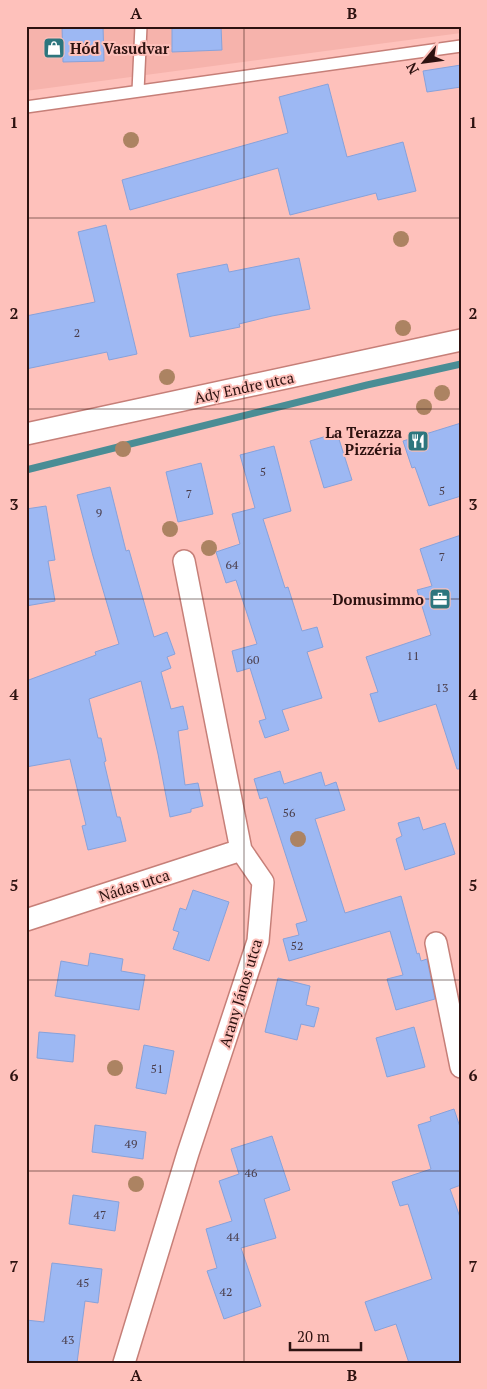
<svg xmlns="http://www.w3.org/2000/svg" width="487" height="1389" font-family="'PT Serif',serif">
<rect width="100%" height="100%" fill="#fec1bb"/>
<!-- built -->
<path fill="#f6b3ac" d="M26 26H461V33L26 91Z"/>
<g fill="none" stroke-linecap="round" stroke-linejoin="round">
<!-- stream -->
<path stroke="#4a8d95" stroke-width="7" d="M26 470 367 385 461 364"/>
</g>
<!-- building -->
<path fill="#9db8f3" stroke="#87a2db" d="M62 26H103L104 61 63 62Z
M172 26H221L222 50 172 52Z
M461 65V87L427 92 423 71Z
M328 84 347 157 403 142 416 191 378 200 376 193 290 215 278 168 130 210 122 180 288 133 279 97Z
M106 225 137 354 109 360 107 352 26 369V316L95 302 78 232Z
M299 258 310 309 272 316 239 324 240 327 190 337 177 274 227 264 229 272Z
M461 423V496L429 506 415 467 412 468 403 441Z
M337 433 352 480 324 488 310 441Z
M274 446 291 511 263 519 285 588 288 587 302 631 317 627 323 647 307 652 322 698 282 710 289 730 265 738 259 721 266 719 250 668 237 672 232 651 257 644 236 580 226 583 216 552 240 544 232 514 255 508 240 455Z
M201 463 213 514 178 522 166 472Z
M110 487 126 551 129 550 154 637 167 632 175 654 167 657 171 668 161 672 171 709 183 706 188 729 178 731 185 785 198 783 203 806 191 809V812L170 817 158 754 141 681 89 699 98 738H101L106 761 104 762 117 817H120L126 841 88 850 82 826 86 825 70 759 26 767V681L96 655 95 652 119 644 93 556 77 495Z
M46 506 55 560 48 561 55 601 26 606V509Z
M461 535V769H457L436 704 379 722 370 694 378 692 366 657 431 635 417 590 432 586 420 549Z
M280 771 284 784 321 772 325 786 336 782 345 810 315 819 345 913 401 896 417 954 419 953 421 961 427 959 435 999 396 1010 387 979 403 975 390 931 289 961 283 939 299 935 296 924 307 921 267 797 260 799 254 779Z
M419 817 423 830 445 823 455 854 405 870 396 839 402 836 398 823Z
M193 890 229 902 209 961 173 949 179 932 173 930 180 908 186 910Z
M90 953 123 959 121 971 145 975 139 1010 55 996 61 961 88 966Z
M278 978 310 986 306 1005 319 1008 314 1027 301 1024 297 1040 265 1032Z
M414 1027 425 1067 387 1077 376 1038Z
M39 1032 75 1035 73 1062 37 1058Z
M144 1045 174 1051 166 1094 136 1088Z
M454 1109 461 1130V1185L450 1189 461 1220V1363H409L396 1324 375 1331 365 1302 432 1279 408 1204 400 1206 392 1182 431 1169 418 1125 431 1121 430 1117Z
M95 1125 146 1132 143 1159 92 1152Z
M272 1136 290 1190 264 1199 276 1238 241 1248 261 1306 224 1319 207 1271 217 1268 206 1229 232 1221 219 1181 239 1174 231 1149Z
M73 1195 119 1202 115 1231 69 1224Z
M52 1263 102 1269 98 1303 85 1301 77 1363 26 1361V1320L44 1322Z"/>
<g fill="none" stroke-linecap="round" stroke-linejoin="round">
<!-- service casing -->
<g stroke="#c67f78" stroke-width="14">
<path id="service" d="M138 91 141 26
M26 107 461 46"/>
</g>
<!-- minor casing -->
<g stroke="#c67f78" stroke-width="24">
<path id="minor" d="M26 434 461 340
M26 920 241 850
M436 943 461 1067
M124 1363 188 1153 258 941 263 882 241 850 184 561"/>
</g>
<!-- service -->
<use href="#service" stroke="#fff" stroke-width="11"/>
<!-- minor -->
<use href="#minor" stroke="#fff" stroke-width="21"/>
</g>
<!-- trees -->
<g fill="#ac8362">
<circle cx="131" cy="140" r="8"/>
<circle cx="401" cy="239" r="8"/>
<circle cx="403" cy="328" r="8"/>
<circle cx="167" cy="377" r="8"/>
<circle cx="442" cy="393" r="8"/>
<circle cx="424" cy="407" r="8"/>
<circle cx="123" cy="449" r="8"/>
<circle cx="170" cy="529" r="8"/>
<circle cx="209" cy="548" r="8"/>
<circle cx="298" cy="839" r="8"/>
<circle cx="115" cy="1068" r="8"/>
<circle cx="136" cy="1184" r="8"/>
</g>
<!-- grid -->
<path fill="none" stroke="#2d1210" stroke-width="1" stroke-opacity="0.55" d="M244 26V1363M26 218H461M26 409H461M26 599H461M26 790H461M26 980H461M26 1171H461"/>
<!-- icons -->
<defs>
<g id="shop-square" transform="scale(1.125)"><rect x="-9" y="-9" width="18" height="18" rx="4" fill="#2d767e" stroke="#fec1bb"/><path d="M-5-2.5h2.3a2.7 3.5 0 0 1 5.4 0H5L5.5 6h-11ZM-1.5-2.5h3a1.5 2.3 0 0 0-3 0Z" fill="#fff"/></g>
<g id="restaurant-square" transform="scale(1.125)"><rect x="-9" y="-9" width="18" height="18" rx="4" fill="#2d767e" stroke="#fec1bb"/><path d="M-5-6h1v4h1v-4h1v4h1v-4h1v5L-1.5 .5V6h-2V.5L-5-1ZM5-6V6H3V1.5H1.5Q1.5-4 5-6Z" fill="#fff"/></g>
<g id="office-square" transform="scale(1.125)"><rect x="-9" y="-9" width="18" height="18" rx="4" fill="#2d767e" stroke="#fec1bb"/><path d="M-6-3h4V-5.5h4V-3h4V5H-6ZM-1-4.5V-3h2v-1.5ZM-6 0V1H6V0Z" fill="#fff"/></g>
</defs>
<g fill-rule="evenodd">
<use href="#shop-square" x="54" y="48"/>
<use href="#restaurant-square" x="418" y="441"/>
<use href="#office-square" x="440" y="599"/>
</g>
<g text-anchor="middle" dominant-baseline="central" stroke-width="4" stroke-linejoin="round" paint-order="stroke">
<!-- number labels -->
<g font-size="12" fill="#493c49">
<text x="77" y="332">2</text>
<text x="263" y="471">5</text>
<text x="442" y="490">5</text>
<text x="189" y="493">7</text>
<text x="99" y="512">9</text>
<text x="442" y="556">7</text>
<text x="232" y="564">64</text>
<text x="413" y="655">11</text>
<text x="253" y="659">60</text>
<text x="442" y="687">13</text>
<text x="289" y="812">56</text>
<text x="297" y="945">52</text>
<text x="157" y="1068">51</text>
<text x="131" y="1143">49</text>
<text x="251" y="1172">46</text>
<text x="100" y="1214">47</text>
<text x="233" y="1236">44</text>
<text x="83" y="1282">45</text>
<text x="226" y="1291">42</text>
<text x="68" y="1339">43</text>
</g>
<!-- poi labels -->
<g font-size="15" font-weight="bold" fill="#2d1210" stroke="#fec1bb" text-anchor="end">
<text x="70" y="48" text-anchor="start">Hód Vasudvar</text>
<text x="402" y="432">La Terazza<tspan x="402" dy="17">Pizzéria</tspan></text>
<text x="424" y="599">Domusimmo</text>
</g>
<!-- street labels -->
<g font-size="15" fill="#2d1210" stroke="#fec1bb">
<text transform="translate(244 387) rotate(-12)">Ady Endre utca</text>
<text transform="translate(134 885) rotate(-18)">Nádas utca</text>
<text transform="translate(240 993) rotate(-73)">Arany János utca</text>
</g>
</g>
<!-- border -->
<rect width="487" height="1389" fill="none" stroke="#fec1bb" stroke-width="55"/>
<!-- north arrow -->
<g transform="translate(424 62) rotate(241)" stroke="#fec1bb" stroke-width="4" paint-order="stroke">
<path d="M0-4L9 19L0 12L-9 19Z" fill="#2d1210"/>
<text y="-8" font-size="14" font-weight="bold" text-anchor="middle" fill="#2d1210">N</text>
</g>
<!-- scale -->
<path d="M290 1342v8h71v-8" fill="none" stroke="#2d1210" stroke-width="2.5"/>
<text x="297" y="1342" font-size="15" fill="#2d1210" stroke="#fec1bb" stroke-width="4" paint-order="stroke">20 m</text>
<rect x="28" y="28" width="432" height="1334" fill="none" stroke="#2d1210" stroke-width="2"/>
<g font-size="16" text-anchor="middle" font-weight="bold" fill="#2d1210">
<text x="136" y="19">A</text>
<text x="352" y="19">B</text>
<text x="14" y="128">1</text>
<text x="473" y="128">1</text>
<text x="14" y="319">2</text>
<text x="473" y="319">2</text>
<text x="14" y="510">3</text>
<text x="473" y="510">3</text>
<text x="14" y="700">4</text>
<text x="473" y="700">4</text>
<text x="14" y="891">5</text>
<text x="473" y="891">5</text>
<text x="14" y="1081">6</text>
<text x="473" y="1081">6</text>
<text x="14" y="1272">7</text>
<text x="473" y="1272">7</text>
<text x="136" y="1381">A</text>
<text x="352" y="1381">B</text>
</g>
</svg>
